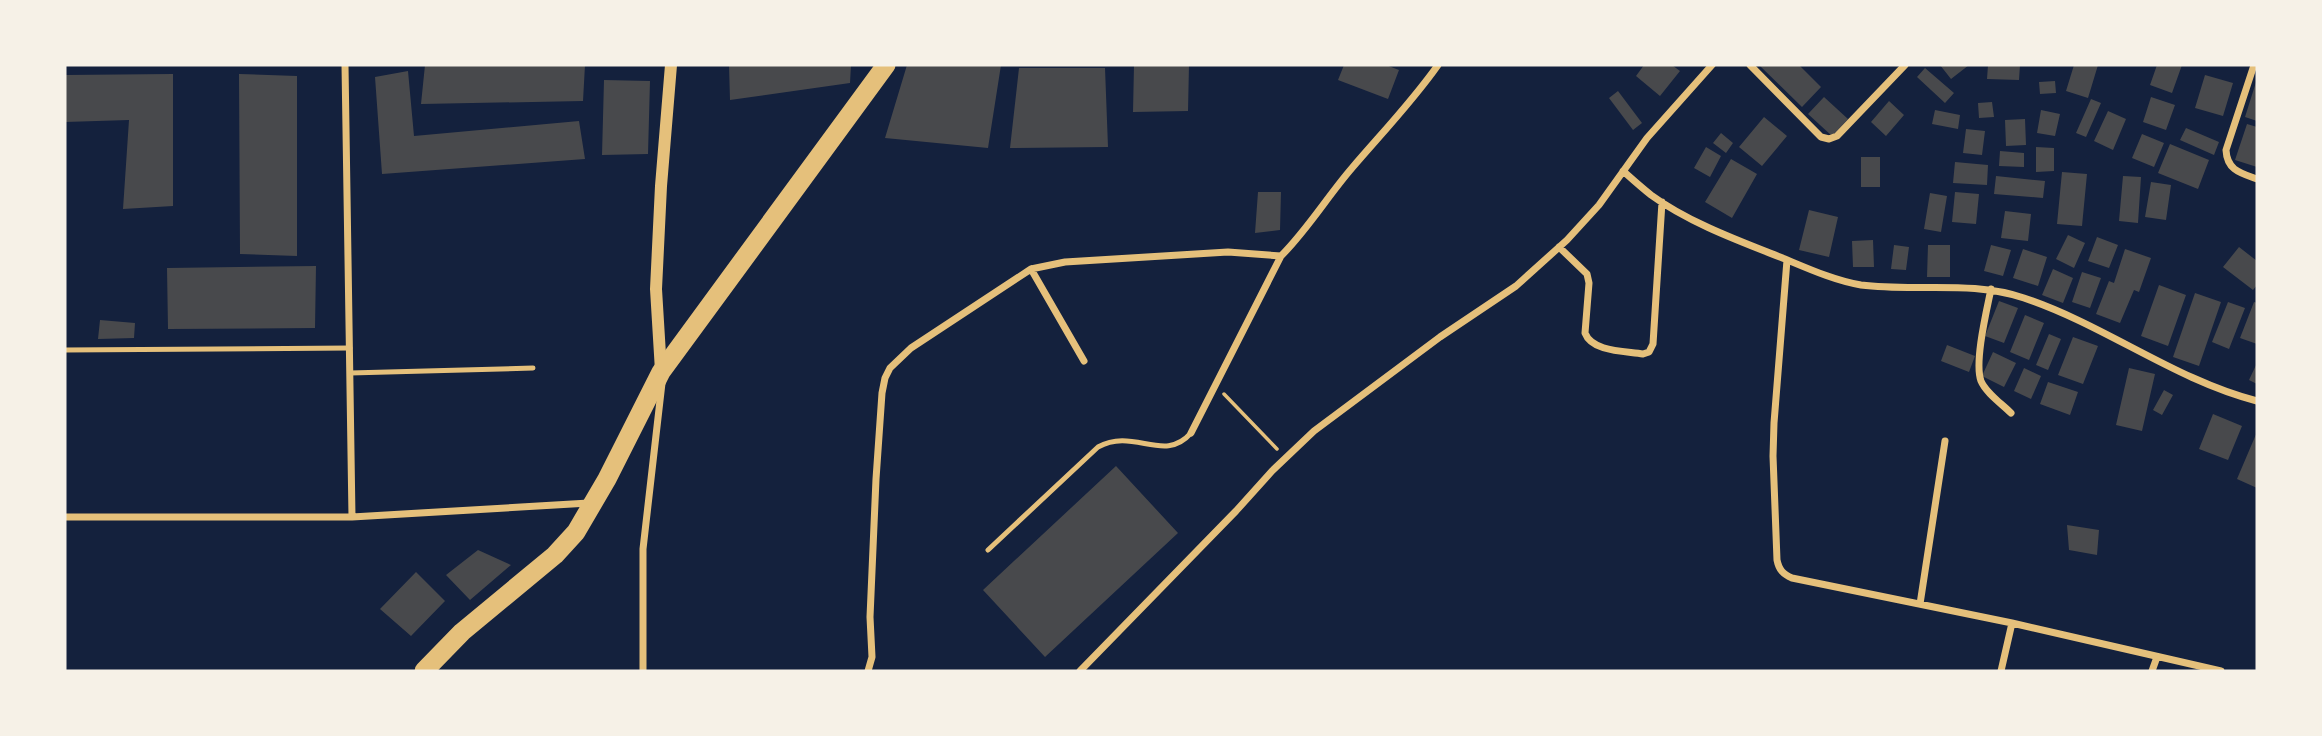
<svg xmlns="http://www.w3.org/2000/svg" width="2322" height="736" font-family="Cabin,sans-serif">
<rect width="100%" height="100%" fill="#14213d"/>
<!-- building -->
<path fill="#48494c" d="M425 65H585L583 101 421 104Z
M729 65H851L850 83 730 100Z
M907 65H1001L988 148 885 138Z
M1134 65H1189L1188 111 1133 112Z
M1344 65H1386L1399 70 1388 99 1338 80Z
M1644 65H1672L1680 71 1660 96 1636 76Z
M1759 65H1799L1821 87 1802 107Z
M1940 65H1969L1951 79Z
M1988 65H2020L2019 80 1987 79Z
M2074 65H2098L2088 98 2066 91Z
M2157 65H2182L2172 93 2150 85Z
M1019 68H1105L1108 147 1010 148Z
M1925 68 1954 93 1945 103 1917 77Z
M408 71 414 136 579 121 585 159 382 174 375 77Z
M173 74V206L123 209 129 120 65 122V75Z
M239 74 297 76V256L240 254Z
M2205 75 2233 83 2223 116 2195 108Z
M2257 79V121L2245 117Z
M604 80 650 81 648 154 602 155Z
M2055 81 2056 93 2040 94 2039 82Z
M1618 91 1642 123 1633 130 1609 98Z
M1824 97 1848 119 1832 136 1808 114Z
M2151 97 2175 105 2166 130 2143 122Z
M2091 99 2101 103 2086 137 2076 133Z
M1889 101 1904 115 1886 136 1871 122Z
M1992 102 1994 117 1979 118 1978 103Z
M1935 110 1960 115 1958 129 1932 124Z
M2041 110 2060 114 2055 136 2037 133Z
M2108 111 2126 119 2113 150 2094 141Z
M1764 117 1787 136 1762 166 1739 147Z
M2025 119 2026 145 2006 146 2005 120Z
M2247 124 2257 127V167L2235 160Z
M2186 128 2219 142 2214 155 2180 140Z
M1966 129 1985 131 1982 155 1963 153Z
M1721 133 1733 143 1726 153 1713 143Z
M2142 134 2164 143 2154 167 2132 158Z
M2170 144 2209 160 2198 189 2158 173Z
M1706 147 1721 156 1710 177 1694 168Z
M2036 147 2054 148V171L2036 172Z
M2000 151 2024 153V167L1999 166Z
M1861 157H1880V187H1861Z
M1731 159 1757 174 1732 218 1705 202Z
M1955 162 1988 165 1987 185 1953 183Z
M2062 172 2087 174 2082 226 2057 224Z
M1996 176 2045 181 2043 198 1994 194Z
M2123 176 2141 177 2138 223 2119 221Z
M2151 182 2171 185 2166 220 2145 217Z
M1258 192H1281L1280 230 1255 233Z
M1955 192 1979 194 1976 224 1952 222Z
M1930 193 1947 196 1941 232 1924 229Z
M1809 210 1838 217 1829 257 1799 250Z
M2005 211 2031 214 2028 241 2001 238Z
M2068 235 2085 243 2074 268 2056 259Z
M2097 237 2118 245 2109 268 2088 261Z
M1873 240 1874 267H1853L1852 241Z
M1894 245 1909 247 1906 270 1891 269Z
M1928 245H1950V277H1927Z
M1991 245 2011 250 2003 276 1984 271Z
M2239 247 2257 261V285L2253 290 2223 267Z
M2023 249 2047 257 2038 286 2013 278Z
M2125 249 2151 258 2139 292 2134 290 2120 323 2096 314 2109 281 2114 283Z
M316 266 315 328 168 329 167 268Z
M2053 269 2073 278 2063 303 2042 295Z
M2082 272 2101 278 2090 308 2072 302Z
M2159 285 2186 295 2168 346 2141 336Z
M2195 293 2221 302 2199 366 2173 357Z
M1999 301 2018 308 2004 343 1985 336Z
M2228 302 2245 308 2229 349 2212 342Z
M2254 302 2257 303V344L2240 338Z
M2025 315 2044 323 2029 360 2010 352Z
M100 320 135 323 134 338 98 339Z
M2049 334 2061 339 2048 370 2036 365Z
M2073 337 2098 346 2083 384 2058 375Z
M1947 345 1975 356 1969 372 1941 361Z
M1993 352 2016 363 2004 387 1982 376Z
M2257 363V384L2249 380Z
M2024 368 2041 376 2031 399 2014 391Z
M2129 368 2155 374 2142 431 2116 425Z
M2048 382 2078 392 2070 415 2040 404Z
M2164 390 2173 395 2162 415 2153 410Z
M2213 414 2242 426 2228 460 2199 449Z
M2257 432V488L2237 479Z
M1116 466 1178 533 1045 657 983 590Z
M2067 525 2099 530 2097 555 2069 550Z
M478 550 511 565 470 600 446 575Z
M416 572 445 601 411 636 380 609Z"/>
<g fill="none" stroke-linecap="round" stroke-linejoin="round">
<!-- path -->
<path stroke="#e5c07b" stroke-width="3.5" d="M1224 394 1277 449"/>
<!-- service -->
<path stroke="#e5c07b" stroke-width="5" d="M65 350 350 348
M350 373 533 368
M988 550 1098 447C1134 427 1164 464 1191 433"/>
<!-- minor -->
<path stroke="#e5c07b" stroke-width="7" d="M345 65 352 517
M1750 65 1821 137 1829 139 1837 136 1905 65
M2254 65 2226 150C2227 170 2240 173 2257 179
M1623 171C1632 179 1642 188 1651 195 1689 223 1742 242 1785 259 1809 269 1836 281 1861 285 1916 292 1971 280 2024 298 2105 325 2175 380 2257 401
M1559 247 1587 274 1589 283 1585 333C1592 352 1625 351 1643 354L1649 352 1653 344 1662 202
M1787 260 1774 423 1773 456 1777 560C1779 570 1783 574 1792 578L2012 623 2221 671
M1031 269 1084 361
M1991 289C1987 309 1974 362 1981 381 1986 393 2002 404 2011 413
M1191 433 1281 256
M65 517H352L589 503
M1920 604 1945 441
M643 671V549L662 383
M868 671 872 657 870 617 876 479 882 393 885 378 890 368 911 348 1031 269 1065 262 1228 252 1281 256C1308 229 1327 197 1352 168 1381 134 1412 102 1438 65
M1080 671 1236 511 1272 471 1314 431 1440 337 1516 286 1567 240 1599 205 1647 138 1712 65
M2001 671 2012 623
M2152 671 2157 657"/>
<!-- tertiary -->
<path stroke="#e5c07b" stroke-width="12" d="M661 371 656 289 661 186 671 65"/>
<!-- trunk -->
<path stroke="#e5c07b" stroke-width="19" d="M424 671 462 632 555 555 576 532 607 479 661 372 886 65"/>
</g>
<!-- border -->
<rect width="2322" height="736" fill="none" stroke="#f6f1e7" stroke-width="133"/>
</svg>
